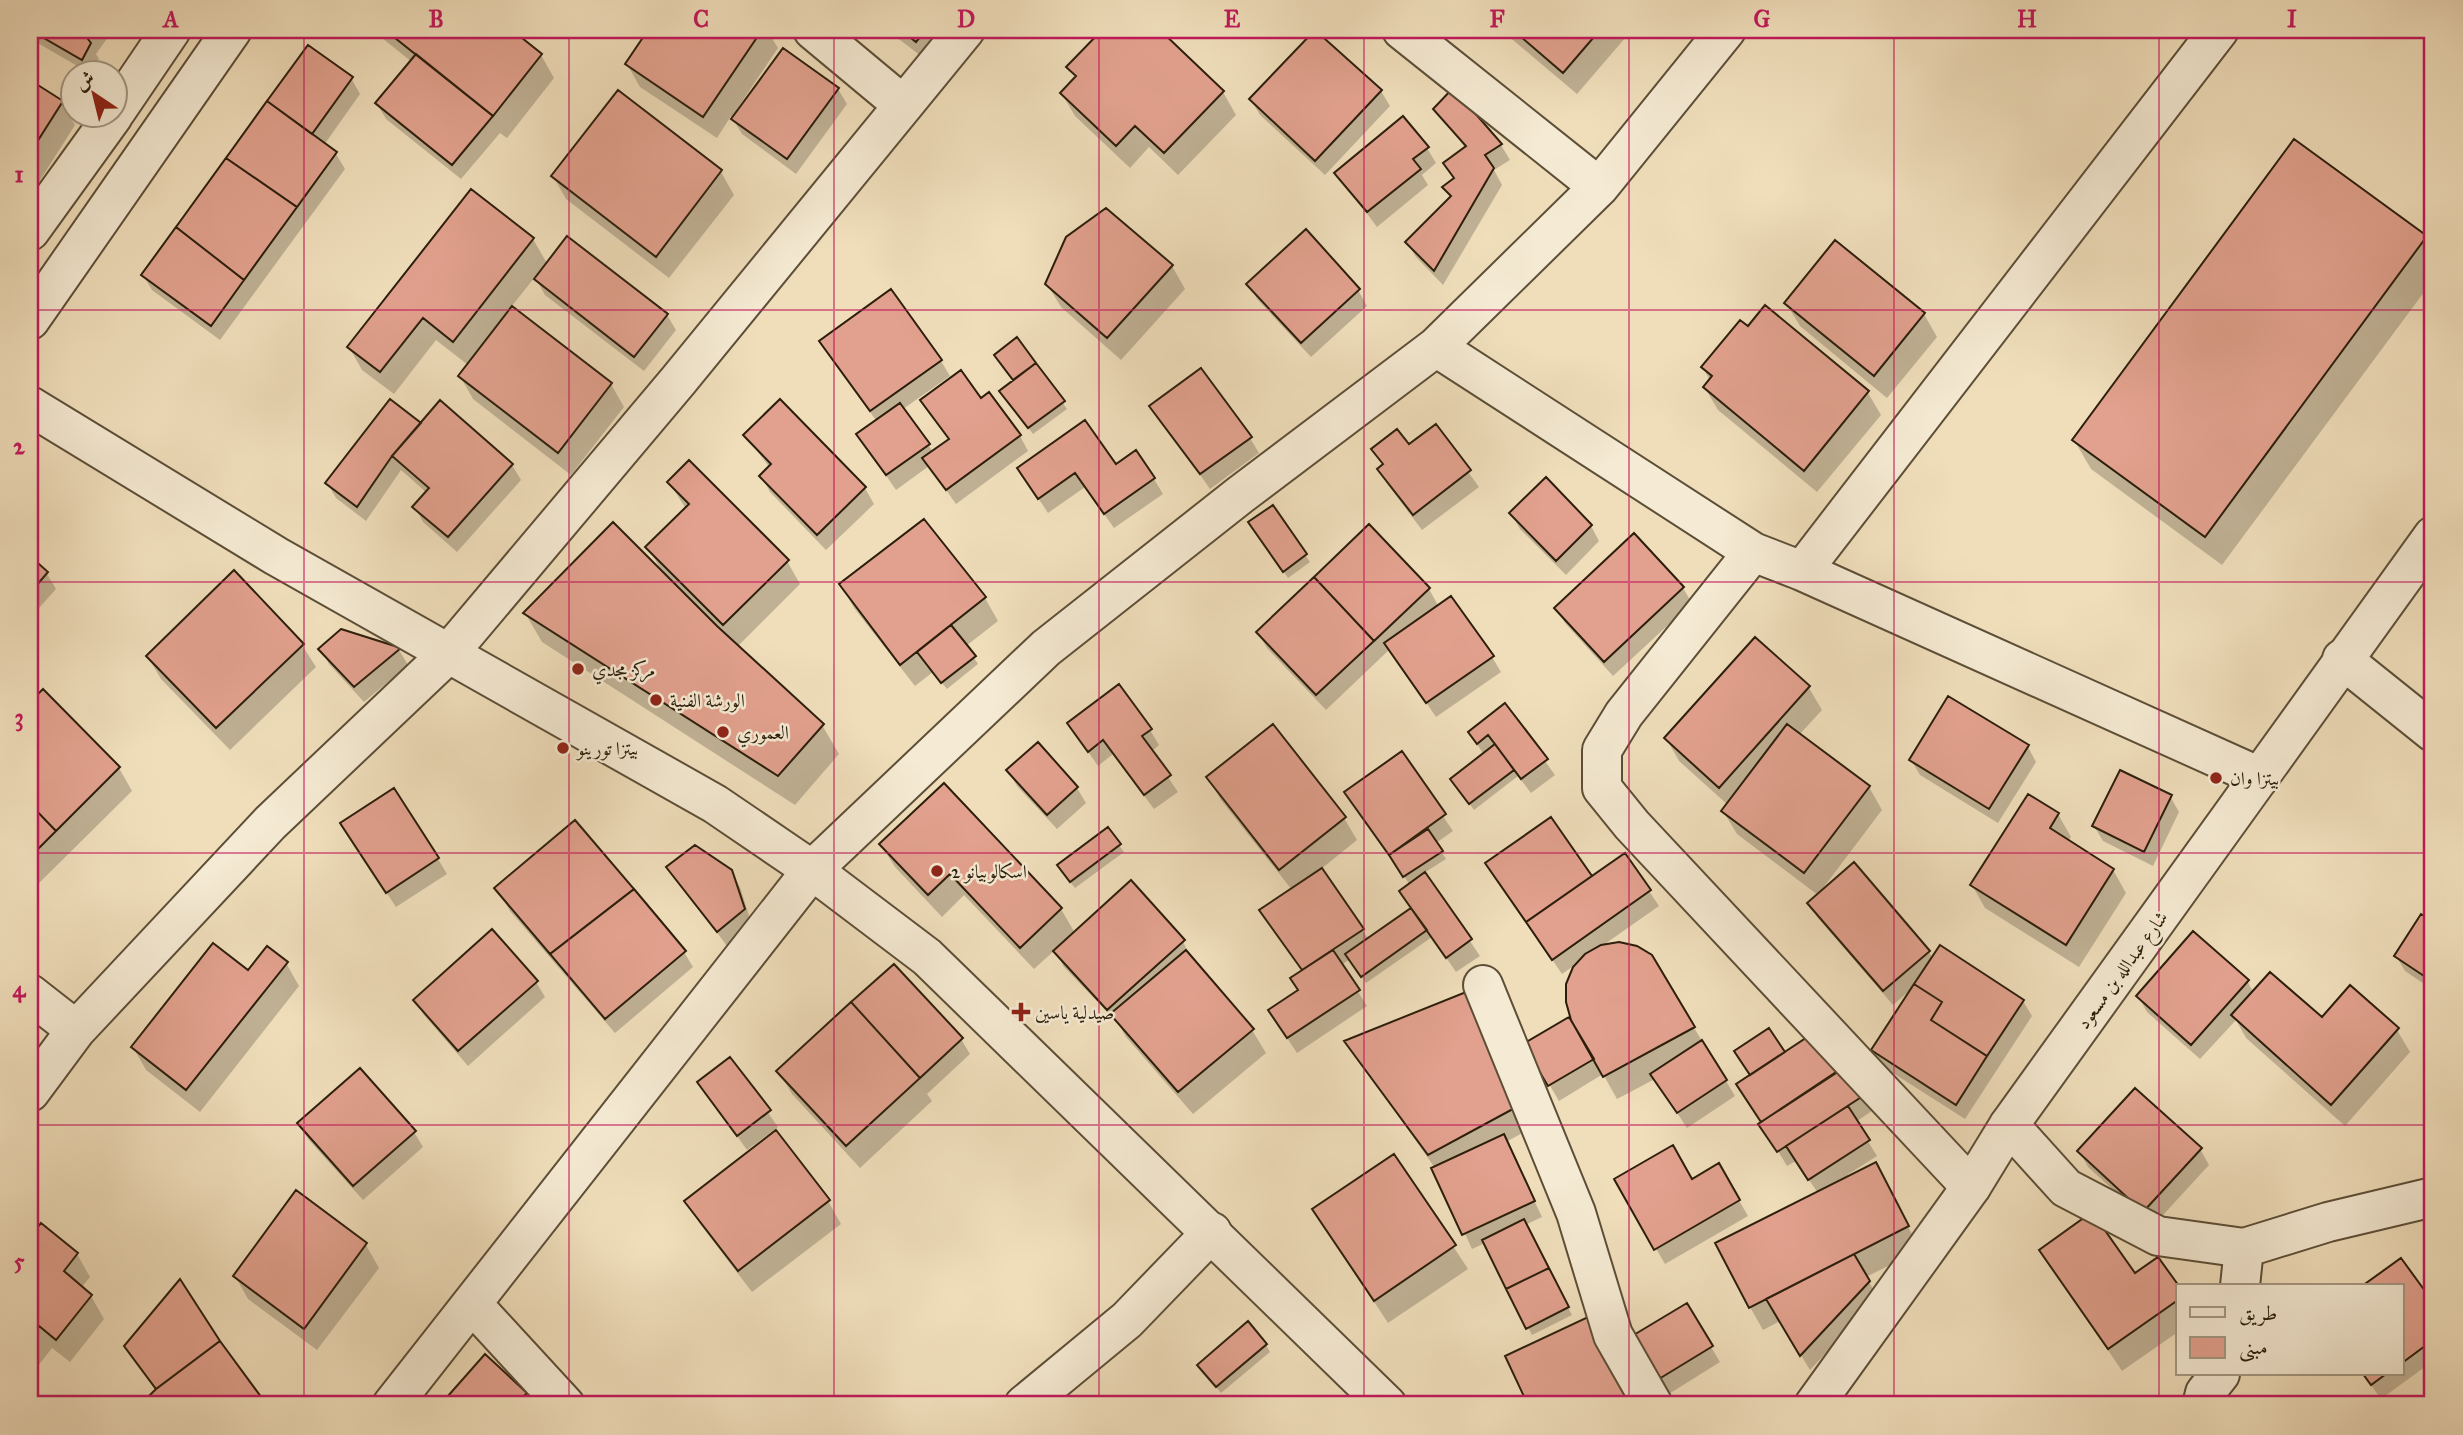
<svg xmlns="http://www.w3.org/2000/svg" width="2463" height="1435" font-family="'IM FELL Great Primer',Amiri,serif">
<rect width="100%" height="100%" fill="#f0debb"/>
<filter id="stains"><feTurbulence type="fractalNoise" baseFrequency=".00286" numOctaves="4"/><feColorMatrix values="0 0 0 0 .2 0 0 0 0 .09 0 0 0 0 .02 0 0 0 .5 -.17"/></filter>
<radialGradient id="worn" r=".72"><stop offset=".6" stop-color="#630" stop-opacity="0"/><stop offset="1" stop-color="#630" stop-opacity=".3"/></radialGradient>
<!-- shadow -->
<path fill="#0003" d="M30 30H113L96 54 99 59 91 74 36 42Z
M372 30H509L541 55 554 78 507 138 500 133 461 179 386 119 377 104 412 62Z
M651 30H767L778 48 737 109 739 111 838 89 847 104 796 174 742 134 731 116 717 138 640 87 627 64Z
M887 30H957L930 63Z
M1105 30H1157L1223 92 1236 115 1178 175 1149 147 1130 168 1075 116 1062 94 1076 79 1069 67Z
M1501 30H1632L1577 94Z
M1316 31 1381 91 1390 106 1325 175 1260 115 1251 100Z
M351 78 360 94 324 145 336 154 345 169 220 340 152 290 143 275Z
M30 82 62 103 75 125 30 196Z
M1453 91 1501 145 1510 160 1494 170 1502 185 1443 285 1416 257 1407 242 1451 198 1445 188 1455 180 1445 163 1466 149 1436 109Z
M1427 148 1436 163 1422 175 1428 185 1377 227 1337 173Z
M721 172 734 195 669 278 566 199 553 176Z
M471 191 533 239 548 265 667 315 676 330 644 371 545 295 535 277 511 307 611 384 624 407 571 475 473 399 460 376 468 365 436 340 394 394 362 370 349 347Z
M2426 237 2433 251V280L2222 565 2091 469 2074 440Z
M1172 266 1185 289 1121 360 1061 307 1047 284Z
M1249 284 1358 290 1367 306 1311 357 1257 299Z
M1786 303 1924 314 1937 337 1887 398 1800 326Z
M1017 340 1067 409 1033 434 1006 398 1014 381 1000 363Z
M821 341 941 361 950 376 903 409 933 452 949 440 923 401 981 400 1020 436 1028 451 956 504 929 466 896 490 858 435 877 422Z
M1703 367 1868 393 1881 415 1817 492 1718 410 1705 388 1710 381Z
M780 401 865 488 874 504 826 550 770 492 761 476 770 468 745 435Z
M1152 406 1250 438 1259 453 1210 489Z
M421 425 512 465 521 480 457 552 423 522 415 507 427 493 401 470 366 521 336 498 327 483Z
M1435 426 1479 487 1422 530 1388 485 1379 470 1384 466 1374 449 1408 447Z
M1115 466 1154 479 1163 494 1114 528 1085 487 1048 513 1019 469Z
M669 482 787 561 800 584 737 647 822 725 839 754 795 805 542 642 525 613 662 572 648 547 686 509Z
M1273 508 1310 562 1288 578 1255 530Z
M1511 513 1591 526 1599 541 1566 575 1520 529Z
M924 522 985 598 998 621 966 646 978 664 947 689 933 672 915 686 854 608 841 585Z
M1369 526 1429 589 1439 607 1492 657 1501 672 1436 717 1390 649 1326 710 1267 648 1258 633Z
M30 559 47 574 56 589 30 618Z
M1683 588 1692 603 1613 676 1565 623 1556 608Z
M341 631 399 650 408 665 364 702 329 664 321 649Z
M1756 639 1809 688 1822 710 1799 735 1869 787 1882 810 1820 892 1929 952 1933 959 2023 1001 2032 1016 1965 1119 1882 1066 1873 1051 1914 987 1893 1005 1818 918 1809 903 1818 895 1737 834 1723 811 1728 805 1679 761 1666 738Z
M302 645 316 667 230 750 161 679 148 657Z
M43 692 119 768 132 791 30 892V705Z
M1505 706 1555 775 1531 793 1518 776 1474 810 1457 786 1484 755 1470 733Z
M1069 724 1150 730 1159 745 1151 752 1178 792 1154 809 1113 754 1098 766Z
M2028 747 2036 762 1998 823 1920 775 1911 760Z
M1401 754 1453 831 1436 843 1446 859 1424 873 1480 956 1456 972 1432 937 1366 983 1350 959 1341 965 1367 1006 1297 1053 1279 1026 1299 991 1303 971 1270 926 1292 890 1221 800 1208 778 1344 818 1357 840 1321 869 1369 940 1412 909 1410 885 1346 792Z
M1008 770 1077 788 1086 803 1057 829 1017 786Z
M944 786 1061 909 1075 933 1183 941 1190 958 1252 1030 1266 1053 1193 1114 1126 1037 1118 1023 1064 967 1055 950 1034 969 964 895 942 917 895 867 881 845Z
M2170 796 2179 812 2153 866 2103 841 2094 826Z
M2058 814 2071 837 2068 841 2113 870 2126 893 2079 967 1985 908 1972 885Z
M1551 819 1592 878 1625 855 1659 906 1602 946 1651 956 1735 1096 1687 1128 1655 1079 1617 1099 1603 1074 1559 1101 1526 1045 1574 1026 1567 1002 1575 965 1562 974 1487 864Z
M1108 830 1124 852 1075 888 1063 873Z
M351 839 438 859 447 874 396 907Z
M668 867 730 871 740 887 752 925 727 946Z
M497 889 684 952 693 967 615 1033 510 911Z
M2422 916 2433 924V990L2405 971 2396 956Z
M286 963 299 986 200 1112 146 1070 133 1047 248 973Z
M2247 981 2254 993 2322 1020 2397 1030 2410 1052 2345 1126 2246 1038 2236 1020 2200 1059 2147 1012 2138 996Z
M536 982 545 997 468 1066 424 1015 415 1000Z
M1470 992 1535 1126 1506 1142 1542 1217 1525 1225 1572 1315 1532 1335 1485 1243 1472 1249 1435 1168 1346 1042Z
M1811 1037 1836 1075 1876 1108 1856 1122 1877 1156 1847 1175 1888 1187 1920 1250 1866 1277 1878 1297 1810 1370 1780 1321 1763 1330 1750 1307 1818 1193 1796 1161 1787 1166 1738 1085Z
M961 1039 970 1054 927 1094 932 1101 860 1168 792 1094 779 1072Z
M730 1059 778 1127 747 1150 699 1083Z
M299 1124 414 1132 423 1147 363 1200 308 1139Z
M2200 1149 2209 1165 2153 1226 2088 1167 2079 1151Z
M1394 1156 1468 1269 1388 1323 1314 1210Z
M1719 1166 1748 1216 1665 1264 1616 1180 1692 1182Z
M296 1193 366 1245 379 1268 317 1350 248 1299 235 1276Z
M687 1201H828L841 1224 752 1292 700 1224Z
M41 1225 77 1254 90 1277 81 1288 91 1296 104 1319 70 1362 52 1348 30 1376V1239Z
M2041 1250 2178 1288V1332L2122 1371Z
M2401 1260 2433 1305V1361L2381 1399 2363 1374H2402V1286H2365Z
M1686 1305 1720 1362 1664 1397 1630 1340Z
M1596 1334 1629 1405H1530L1507 1357Z
M219 1342 264 1405H151L148 1399 157 1392 135 1361Z
M1266 1345 1270 1352 1221 1393 1199 1366Z
M485 1356 526 1394 532 1405H441Z"/>
<!-- building -->
<path fill="#e2a18e" stroke="#2b1e0b" stroke-width="2" d="M30 30H94L88 39 91 43 82 60Z
M385 30H512L542 54 493 116Z
M648 30H762L703 117 625 64Z
M901 30H926L916 42Z
M1102 30H1160L1224 91 1164 153 1135 126 1116 146 1060 93 1076 76 1066 67Z
M1315 30 1382 90 1315 161 1249 99Z
M1513 30H1600L1563 73Z
M308 45 353 77 312 134 267 101Z
M783 48 839 88 787 159 731 119Z
M416 54 493 116 452 165 375 103Z
M30 80 63 101 30 153Z
M1453 88 1502 144 1485 155 1494 168 1434 271 1405 242 1451 196 1442 187 1454 178 1443 163 1466 146 1433 109Z
M618 90 722 170 656 257 551 176Z
M267 101 337 152 297 207 226 158Z
M1403 116 1429 147 1413 159 1421 169 1367 212 1334 173Z
M2294 139 2427 236 2205 537 2072 440Z
M226 158 297 207 244 280 176 227Z
M471 189 534 238 453 342 423 318 380 372 347 347Z
M1106 208 1173 265 1107 338 1045 284 1066 237Z
M176 227 244 280 211 326 141 275Z
M1306 229 1360 289 1301 343 1246 284Z
M567 236 668 314 634 357 534 279Z
M1835 240 1925 313 1874 376 1784 303Z
M891 289 942 360 870 411 819 341Z
M1765 305 1869 391 1804 471 1703 387 1712 376 1701 367 1740 320 1748 326Z
M512 306 612 383 558 453 458 376Z
M1017 337 1036 363 1013 380 994 355Z
M1036 363 1065 401 1028 428 999 391Z
M1201 368 1252 437 1200 474 1149 406Z
M961 370 981 398 989 392 1021 435 946 490 922 458 949 439 920 400Z
M390 399 421 423 392 456 357 507 325 483Z
M780 399 866 487 817 535 759 476 771 464 743 435Z
M440 400 513 464 448 537 412 507 429 488 392 456Z
M900 403 930 444 886 475 856 434Z
M1085 420 1116 464 1136 450 1155 478 1104 514 1075 473 1038 499 1017 468Z
M1436 424 1471 470 1413 515 1377 469 1383 464 1371 449 1397 429 1409 444Z
M689 460 789 560 723 625 645 547 689 504 667 482Z
M1546 477 1592 525 1556 561 1509 513Z
M1273 505 1307 554 1283 572 1248 522Z
M924 519 986 597 900 665 839 584Z
M613 522 717 626 824 724 778 776 523 613Z
M1369 524 1430 588 1374 641 1314 577Z
M1634 533 1684 587 1604 662 1554 608Z
M30 556 48 572 30 593Z
M234 570 304 644 216 728 146 656Z
M1314 577 1374 641 1316 695 1256 632Z
M1451 596 1494 656 1426 703 1384 643Z
M951 625 976 656 941 683 917 652Z
M341 629 401 648 354 687 318 649Z
M1755 637 1810 686 1719 788 1664 738Z
M1119 684 1152 729 1142 736 1171 775 1144 795 1103 740 1088 752 1067 723Z
M43 689 120 767 56 831 30 804V702Z
M1948 696 2029 745 1989 809 1909 760Z
M1505 703 1548 759 1521 779 1488 735 1477 744 1468 732Z
M1273 724 1346 817 1279 870 1206 777Z
M1787 724 1870 786 1804 873 1721 811Z
M1038 742 1078 787 1047 815 1006 770Z
M1495 744 1514 770 1469 804 1450 779Z
M1402 751 1446 814 1389 855 1344 792Z
M2120 770 2172 795 2144 852 2092 826Z
M944 783 1062 908 1020 948 950 874 928 895 879 844Z
M394 788 439 858 386 893 340 823Z
M2028 794 2059 813 2050 828 2114 869 2066 945 1970 885Z
M30 804 56 831 30 857Z
M1551 817 1592 876 1526 922 1485 863Z
M575 820 634 889 550 954 494 888Z
M1108 827 1121 844 1070 882 1057 865Z
M1428 829 1443 851 1403 877 1389 855Z
M695 845 732 870 745 909 717 932 666 867Z
M1625 853 1651 890 1552 960 1526 922Z
M1854 862 1930 951 1883 991 1807 903Z
M1322 868 1364 929 1302 970 1259 910Z
M1425 872 1472 939 1446 958 1399 891Z
M1131 880 1185 940 1107 1010 1053 951Z
M634 889 686 951 605 1019 550 954Z
M1411 908 1427 930 1361 977 1345 954Z
M2421 914 2433 921V982L2394 956Z
M492 929 538 981 458 1051 413 1000Z
M2193 931 2249 980 2191 1045 2136 996Z
M1619 942 1637 946 1652 955 1695 1027 1603 1077 1571 1020 1566 1002V984L1573 967 1585 954 1601 945Z
M213 943 248 970 267 946 288 962 186 1090 131 1047Z
M1940 945 2024 1000 1987 1056 1931 1020 1942 1002 1914 984Z
M1186 950 1254 1029 1178 1092 1110 1014Z
M1333 950 1360 990 1287 1038 1268 1010 1298 990 1290 978Z
M894 964 963 1038 920 1078 851 1002Z
M2270 972 2322 1017 2350 985 2399 1028 2331 1105 2231 1015Z
M1914 984 1942 1002 1931 1020 1987 1056 1956 1105 1871 1050Z
M1471 990 1524 1103 1428 1155 1344 1041Z
M851 1002 920 1078 846 1146 776 1071Z
M1569 1017 1594 1059 1548 1086 1523 1044Z
M1769 1028 1785 1052 1750 1075 1734 1051Z
M1812 1034 1836 1072 1761 1122 1736 1084Z
M1702 1040 1727 1080 1677 1113 1650 1074Z
M730 1057 771 1110 737 1136 697 1082Z
M1850 1064 1869 1092 1777 1152 1758 1124Z
M360 1068 416 1131 353 1186 297 1123Z
M2135 1088 2202 1148 2143 1212 2077 1151Z
M1848 1106 1870 1140 1808 1180 1786 1146Z
M776 1130 830 1200 738 1271 684 1201Z
M1504 1134 1535 1201 1462 1235 1431 1168Z
M1673 1145 1692 1179 1719 1163 1740 1200 1654 1250 1614 1179Z
M1394 1154 1456 1245 1374 1301 1312 1209Z
M1876 1162 1909 1226 1749 1308 1715 1243Z
M296 1190 367 1243 304 1329 233 1276Z
M2092 1212 2135 1273 2158 1257 2179 1286 2178 1300 2108 1349 2039 1250Z
M1524 1219 1549 1268 1506 1289 1482 1240Z
M41 1223 78 1253 64 1271 92 1295 56 1340 39 1326 30 1337V1237Z
M1854 1254 1870 1281 1800 1356 1766 1299Z
M2401 1258 2433 1302V1340L2402 1363V1286H2362Z
M1549 1268 1569 1307 1526 1329 1506 1289Z
M180 1279 220 1341 156 1389 124 1346Z
M1687 1303 1713 1346 1654 1382 1627 1339Z
M1588 1317 1628 1403 1528 1405 1505 1356Z
M1248 1321 1267 1344 1216 1387 1197 1365Z
M220 1341 267 1405H150L146 1399 156 1389Z
M485 1354 527 1393 515 1405H440Z
M2363 1374H2386L2371 1385Z"/>
<g fill="none" stroke-linecap="round" stroke-linejoin="round">
<!-- minor casing -->
<g stroke="#5c4e37" stroke-width="42">
<path id="minor" d="M813 30 903 105
M1402 30 1599 187
M1436 347 1753 552 1802 571 2260 777
M1753 552 1624 714 1602 750V788L1632 825 1971 1187
M1802 571 2219 30
M2342 659 2433 732
M1483 985 1576 1213 1613 1335 1653 1405
M30 994 76 1030
M30 1092 76 1030 270 823 448 654 678 381 965 30
M2009 1125 2066 1188 2158 1236 2244 1248 2328 1222 2433 1197
M2240 1286 2244 1248
M473 1305 565 1405
M392 1405 812 870 1046 648 1240 495 1436 347 1599 187 1726 30
M1024 1405 1127 1320 1212 1232
M2202 1405 2205 1393 2220 1374"/>
</g>
<!-- tertiary casing -->
<g stroke="#5c4e37" stroke-width="42">
<path id="tertiary" d="M116 111 171 30
M30 231 113 116
M30 320 232 30
M30 406 276 556 715 804 812 870 927 957 1387 1405
M1814 1405 1971 1187 2009 1125 2433 536"/>
</g>
<!-- minor -->
<use href="#minor" stroke="#f5ead3" stroke-width="38"/>
<!-- tertiary -->
<use href="#tertiary" stroke="#f5ead3" stroke-width="38"/>
</g>
<!-- grid -->
<path fill="none" stroke="#c2185b" stroke-width="2" stroke-opacity="0.55" d="M304 30V1405M569 30V1405M834 30V1405M1099 30V1405M1364 30V1405M1629 30V1405M1894 30V1405M2159 30V1405M30 310H2433M30 582H2433M30 853H2433M30 1125H2433"/>
<!-- markers -->
<g fill="#8f2418" stroke="#f5ead3" stroke-width="2.5">
<circle cx="578" cy="669" r="7"/>
<circle cx="656" cy="700" r="7"/>
<circle cx="723" cy="732" r="7"/>
<circle cx="563" cy="748" r="7"/>
<circle cx="2216" cy="778" r="7"/>
<circle cx="937" cy="871" r="7"/>
<path d="M1017.5 1001.5h7v7h7v7h-7v7h-7v-7h-7v-7h7z"/>
</g>
<g text-anchor="middle" dominant-baseline="central" stroke-width="5" stroke-linejoin="round" paint-order="stroke">
<!-- poi labels -->
<g font-size="19" fill="#2b1e0b" stroke="#f5ead3" text-anchor="start">
<text x="592" y="669">مركز مجدي</text>
<text x="670" y="700">الورشة الفنية</text>
<text x="737" y="732">العموري</text>
<text x="577" y="748">بيتزا تورينو</text>
<text x="2230" y="778">بيتزا وان</text>
<text x="951" y="871">اسكالوبيانو 2</text>
<text x="1035" y="1012">صيدلية ياسين</text>
</g>
<!-- street labels -->
<g font-size="19" fill="#2b1e0b" stroke="#f5ead3">
<text transform="translate(2122 970) rotate(-54)">شارع عبدالله بن مسعود</text>
</g>
</g>
<!-- margin -->
<rect width="2463" height="1435" fill="none" stroke="#f0debb" stroke-width="77"/>
<!-- legend -->
<rect x="2176" y="1284" width="228" height="91" fill="#f5ead3" stroke="#a49883" stroke-width="2"/>
<rect x="2190" y="1307" width="35" height="10" fill="#f5ead3" stroke="#a49883" stroke-width="2"/>
<text x="2239" y="1320" font-size="21" fill="#2b1e0b">طريق</text>
<rect x="2190" y="1337" width="35" height="21" fill="#e2a18e" stroke="#a49883" stroke-width="2"/>
<text x="2239" y="1354" font-size="21" fill="#2b1e0b">مبنى</text>
<!-- north arrow -->
<g transform="translate(94 94) rotate(325)"><circle r="33" fill="#f5ead3" stroke="#a49883" stroke-width="2"/>
<path d="M0-5L12 26L0 18L-12 26Z" fill="#8f2418"/>
<text y="-10" font-size="19" font-weight="bold" text-anchor="middle" fill="#2b1e0b">ش</text>
</g>
<rect x="38" y="38" width="2386" height="1358" fill="none" stroke="#c2185b" stroke-width="2.5"/>
<g font-size="23" text-anchor="middle" font-weight="bold" fill="#c2185b">
<text x="171" y="27">A</text>
<text x="436" y="27">B</text>
<text x="701" y="27">C</text>
<text x="966" y="27">D</text>
<text x="1232" y="27">E</text>
<text x="1497" y="27">F</text>
<text x="1762" y="27">G</text>
<text x="2027" y="27">H</text>
<text x="2292" y="27">I</text>
<text x="19" y="182">1</text>
<text x="19" y="454">2</text>
<text x="19" y="725">3</text>
<text x="19" y="997">4</text>
<text x="19" y="1269">5</text>
</g>
<rect width="100%" height="100%" filter="url(#stains)"/>
<rect width="100%" height="100%" fill="url(#worn)"/>
</svg>
